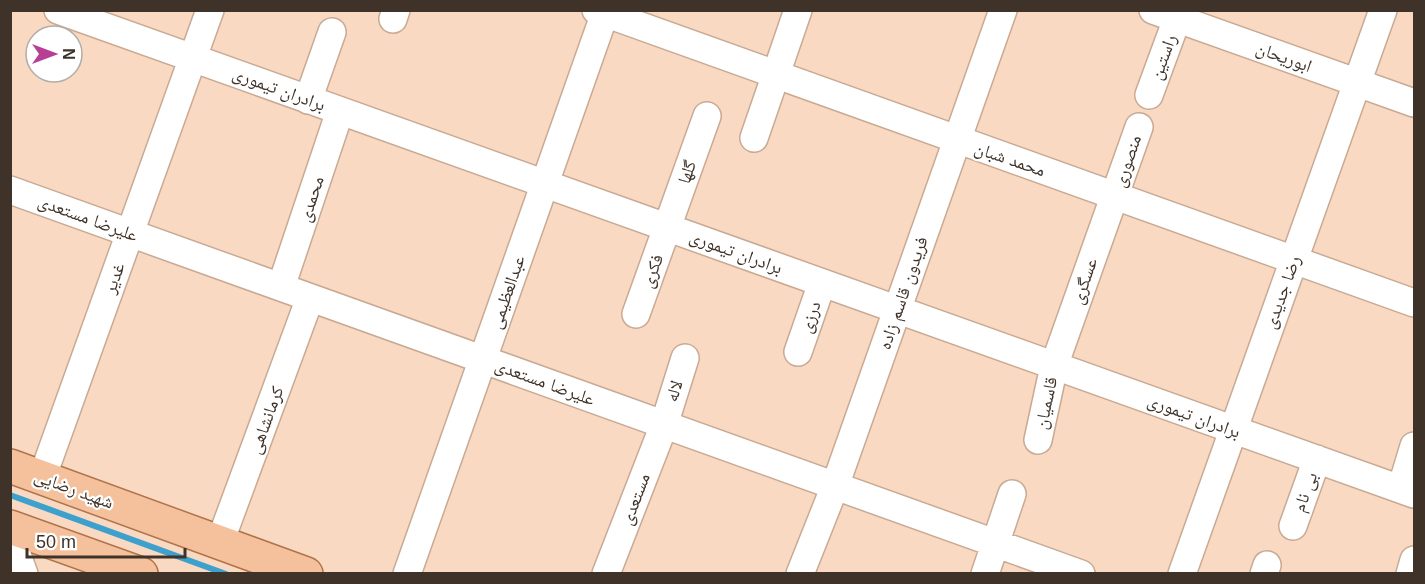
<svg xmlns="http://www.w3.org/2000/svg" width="1425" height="584" font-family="Arial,'Noto Naskh Arabic',sans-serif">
<rect width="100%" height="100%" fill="#f9d9c2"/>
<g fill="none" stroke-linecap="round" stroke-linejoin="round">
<!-- stream -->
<path stroke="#3ea0cc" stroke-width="6" d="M10 495 226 574"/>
<!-- minor casing -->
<g stroke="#c8aa94" stroke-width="30">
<path id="minor" d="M58 10 1414 494
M596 10 1414 303
M1153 10 1414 103
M393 19 396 10
M1149 95 1177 19
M308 100 332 32
M754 138 798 10
M10 190 1081 574
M281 287 340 111
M636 314 707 116
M798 352 822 283
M1038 440 1054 366 1139 127
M42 478 210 10
M1401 489 1414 446
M1293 526 1317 459
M10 535 24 574
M220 542 310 298
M407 574 606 10
M606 574 664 425 685 358
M800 574 835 486 1003 10
M985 574 1012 494
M1182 574 1383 10
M1264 574 1267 565
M1410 574 1414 560"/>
</g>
<!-- major casing -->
<g stroke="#b1744a" stroke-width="36">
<path id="major" d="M10 466 306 574
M10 527 141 574"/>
</g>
<!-- minor -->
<use href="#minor" stroke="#fff" stroke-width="27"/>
<!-- major -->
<use href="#major" stroke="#f5c19d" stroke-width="33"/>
</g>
<g text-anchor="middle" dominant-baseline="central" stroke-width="4.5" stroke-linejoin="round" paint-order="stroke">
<!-- street labels -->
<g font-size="18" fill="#3e3229" stroke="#fff">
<text transform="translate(1163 57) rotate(-70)">راستین</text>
<text transform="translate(1284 57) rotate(20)">ابوریحان</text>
<text transform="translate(279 89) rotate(20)">برادران تیموری</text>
<text transform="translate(1010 159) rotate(19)">محمد شبان</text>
<text transform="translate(1127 161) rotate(-71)">منصوری</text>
<text transform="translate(687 172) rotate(-71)">گلها</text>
<text transform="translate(311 199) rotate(-72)">محمدی</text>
<text transform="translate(88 218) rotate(20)">علیرضا مستعدی</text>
<text transform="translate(736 252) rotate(20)">برادران تیموری</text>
<text transform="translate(652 271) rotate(-70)">فکری</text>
<text transform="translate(114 278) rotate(-70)">غدیر</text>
<text transform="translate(1084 281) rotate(-71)">عسگری</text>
<text transform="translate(507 292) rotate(-71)">عبدالعظیمی</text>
<text transform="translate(1282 292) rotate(-70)">رضا جدیدی</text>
<text transform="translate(903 293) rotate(-71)">فریدون قاسم زاده</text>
<text transform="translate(810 317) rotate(-71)">درزی</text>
<text transform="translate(545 382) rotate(20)">علیرضا مستعدی</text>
<text transform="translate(674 391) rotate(-72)">لاله</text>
<text transform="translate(1046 403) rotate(-78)">قاسمیان</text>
<text transform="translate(1194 416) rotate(20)">برادران تیموری</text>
<text transform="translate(266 420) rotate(-70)">کرمانشاهی</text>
<text transform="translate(74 489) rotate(20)">شهید رضایی</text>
<text transform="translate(1305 492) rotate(-70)">بی نام</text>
<text transform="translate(635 499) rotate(-69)">مستعدی</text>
</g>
</g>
<!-- border -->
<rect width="1425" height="584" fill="none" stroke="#3e3229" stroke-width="24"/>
<!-- north arrow -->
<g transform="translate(54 54) rotate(90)"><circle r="28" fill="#ffffff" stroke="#b2ada9" stroke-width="1.5"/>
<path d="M0-4.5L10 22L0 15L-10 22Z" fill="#b74096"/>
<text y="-9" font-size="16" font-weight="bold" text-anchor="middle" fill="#3e3229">N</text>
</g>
<!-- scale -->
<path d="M27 548v9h158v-9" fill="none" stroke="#3e3229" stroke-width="3"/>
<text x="36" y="548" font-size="18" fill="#3e3229" stroke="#ffffff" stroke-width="4.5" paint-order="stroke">50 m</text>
</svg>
